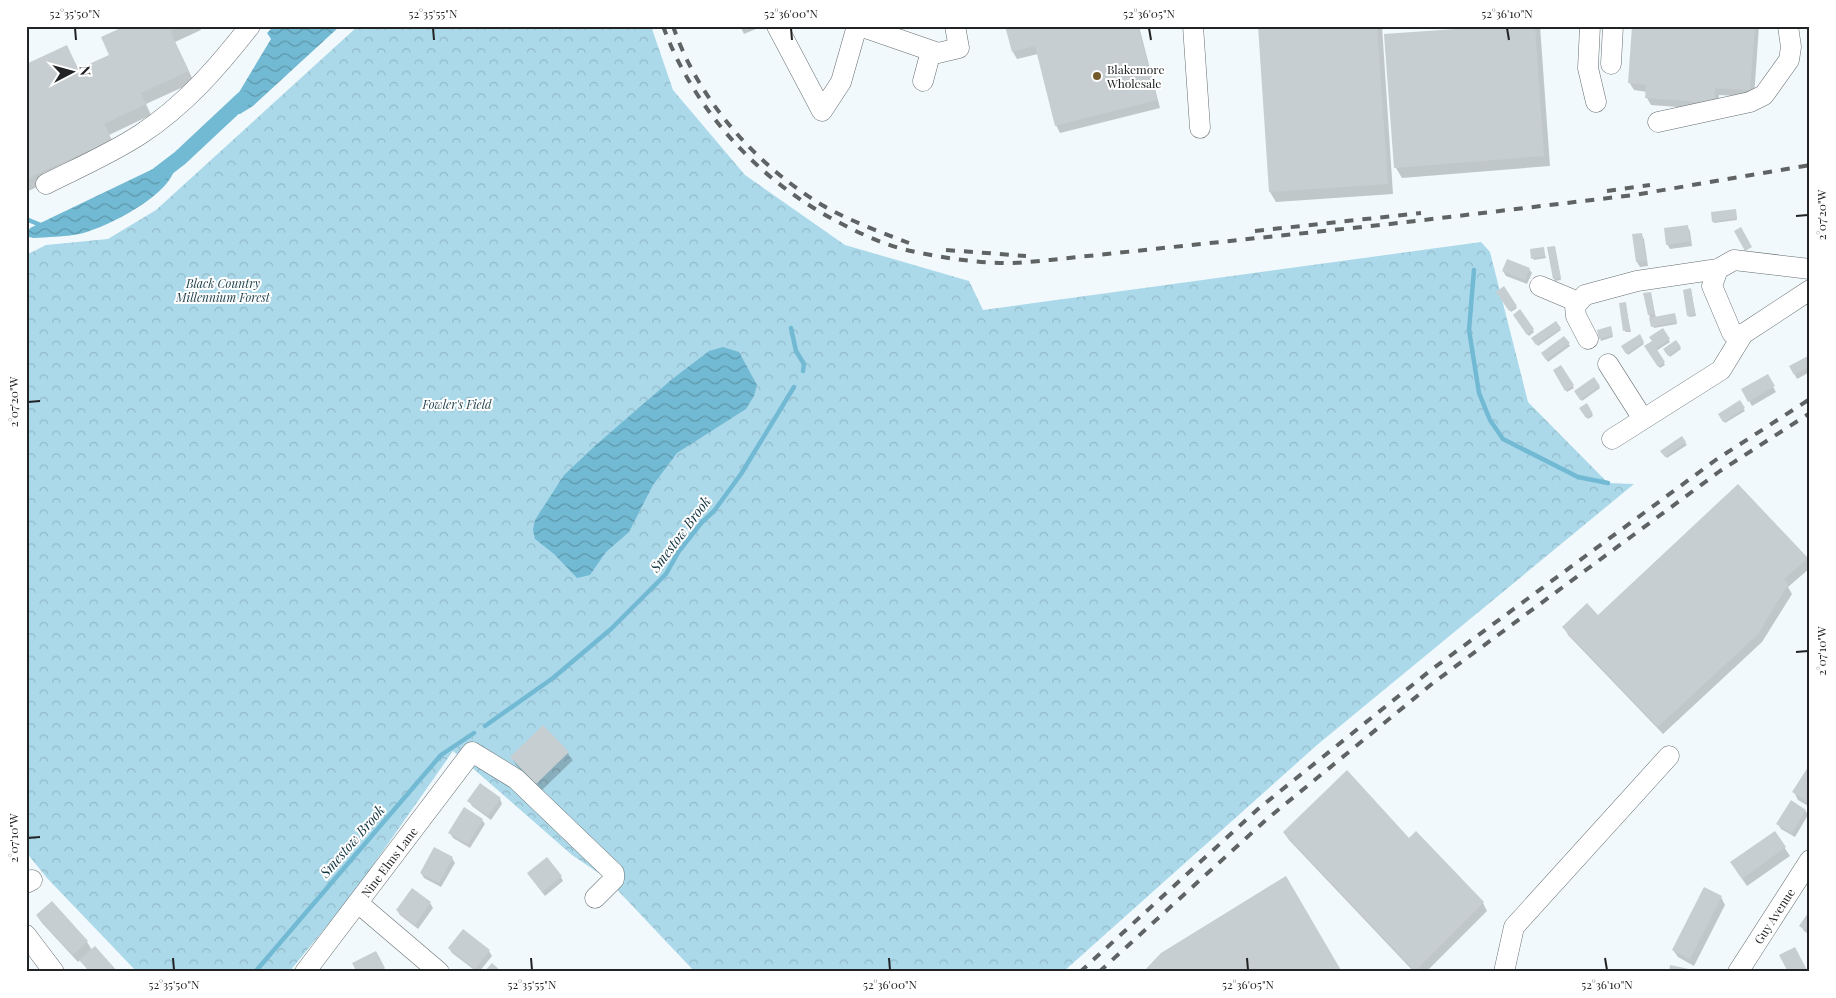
<svg xmlns="http://www.w3.org/2000/svg" width="1836" height="998" font-family="'Playfair Display',serif">
<defs>
<pattern id="forest-crowns" width="20" height="18" patternUnits="userSpaceOnUse" patternTransform="scale(1.25)"><rect width="20" height="18" fill="#abd9ea"/><path d="M2 6a3 3 0 1 1 6 0M12 15a3 3 0 1 1 6 0" fill="none" stroke="#93bac9"/></pattern>
<pattern id="water-waves" width="16" height="10" patternUnits="userSpaceOnUse" patternTransform="scale(1.25)"><rect width="16" height="10" fill="#72bad3"/><path d="M0 5q4-4 8 0t8 0" fill="none" stroke="#5d97ab"/></pattern>
</defs>
<rect width="100%" height="100%" fill="#f1f9fc"/>
<!-- forest -->
<path fill="url(#forest-crowns)" d="M358 26H651L673 90 745 175 845 245 969 281 983 310 1481 242 1490 252 1528 402 1608 483 1634 484 1317 745 1063 972H695L606 878 572 855 453 751 350 898 289 972H137L47 878 26 852V255L46 245 108 239 156 210Z"/>
<!-- water -->
<path fill="url(#water-waves)" d="M274 26H340L253 106 240 114H226L271 39 267 33Z
M176 161C177 193 106 228 79 234 64 237 48 237 33 238L26 236 30 228 157 167Z
M723 347 739 352 757 385 754 396 746 409 677 453 653 485 629 532 606 552 590 575 577 578 554 554 535 539 533 530 535 520 564 475 597 444 671 380 709 351Z"/>
<!-- shadow -->
<path fill="#0003" d="M128 26H199L201 30 175 42 194 82 146 104 151 115 109 135 117 151 26 192V65L67 47 79 70 111 55Z
M740 26H763L744 34Z
M1007 26H1139L1160 108 1060 133 1056 125 1038 54 1017 59 1013 52Z
M1259 26H1382L1393 194 1276 202 1270 192Z
M1470 26H1540L1550 166 1402 178 1396 168 1470 29Z
M1633 26H1759L1754 97 1719 95 1718 110 1651 105 1647 98V92L1634 90 1629 82Z
M1735 210 1737 220 1714 223 1713 221Z
M1687 226 1690 231 1692 246 1670 249 1667 244Z
M1641 234 1644 239 1648 266 1640 267 1637 262 1633 235Z
M1543 248 1546 258 1534 260 1533 258Z
M1549 248 1555 249 1561 280 1555 281 1554 279Z
M1529 269 1532 273 1527 284 1506 276 1503 271Z
M1504 288 1517 308 1511 312 1498 292Z
M1691 290 1696 316 1689 317 1688 315Z
M1651 295 1656 318 1675 316 1677 324 1654 328 1649 315Z
M1625 303 1631 332H1626L1624 330Z
M1519 311 1534 332 1529 336 1514 315Z
M1556 322 1561 330 1538 346 1533 338Z
M1662 329 1670 342 1656 351 1665 365 1660 368 1646 346 1653 342Z
M1611 330 1613 337 1601 341 1598 331Z
M1639 336 1644 344 1628 355 1623 346Z
M1564 338 1570 346 1548 362 1543 354Z
M1676 341 1681 349 1670 357 1665 349Z
M1810 356V372L1797 379 1791 367Z
M1561 366 1574 388 1567 392 1554 371Z
M1767 376 1776 392 1752 406 1743 390Z
M1594 379 1600 388 1582 401 1576 392Z
M1739 402 1745 411 1725 423 1720 414Z
M1586 405 1593 416 1588 419 1581 408Z
M1682 438 1687 445 1667 458 1662 451Z
M1738 486 1807 559 1810 568 1788 587 1792 594 1762 642 1663 734 1568 635 1564 627 1598 616Z
M568 753 572 761 541 791 516 765 512 758Z
M1810 766V807L1798 800 1794 792Z
M500 799 502 804 491 820 472 806 469 801Z
M1805 810 1808 815 1795 837 1781 829 1778 824Z
M482 820 485 824 470 848 453 838 450 833Z
M1774 832 1790 856 1747 886 1736 870Z
M1284 833 1409 840 1483 903 1487 911 1426 972H1414L1289 840Z
M452 858 455 863 441 887 424 878 421 873Z
M528 874 561 877 563 881 545 896Z
M413 890 430 903 433 908 418 929 400 915 397 910Z
M1721 897 1725 905 1694 966 1678 957 1673 950Z
M52 903 87 942 92 950 117 972H89L81 959 78 962 42 923 37 916Z
M1810 913V935L1804 931 1801 926Z
M449 948 489 951 492 956 479 972H477L452 953Z
M379 957 386 972H358Z"/>
<g fill="none" stroke-linecap="round" stroke-linejoin="round">
<!-- stream -->
<path stroke="#72bad3" stroke-width="4.5" d="M26 219 43 226
M1474 270 1469 330 1479 393 1490 420 1503 439 1578 477 1608 483
M791 328 796 351 804 364 803 371
M485 726 553 678 611 629 666 574 679 551 702 522 714 511 741 474 794 387
M255 972 441 755 474 733"/>
<!-- canal -->
<path stroke="#72bad3" stroke-width="16" d="M159 174 180 158 243 99"/>
</g>
<!-- building -->
<path fill="#c7ced1" d="M125 26H180L170 31 189 71 141 93 146 104 104 124 112 140 26 179V64L67 45 78 69 109 55 101 37Z
M1005 26H1138L1157 100 1055 126 1035 46 1012 52Z
M1258 26H1377L1388 184 1269 192Z
M1469 26H1535L1544 156 1394 168 1384 34 1469 28Z
M1632 26H1755L1750 90 1715 88 1714 103 1645 98 1646 85 1628 83Z
M1736 209 1737 218 1712 222 1711 212Z
M1688 225 1690 241 1666 245 1664 228Z
M1741 227 1752 247 1745 251 1734 231Z
M1642 233 1646 261 1636 262 1632 234Z
M1555 246 1561 278 1553 279 1547 247Z
M1544 247 1545 256 1531 259 1530 249Z
M1507 259 1530 268 1525 280 1502 271Z
M1504 286 1517 306 1509 311 1496 292Z
M1691 288 1695 314 1687 316 1683 290Z
M1651 292 1655 314 1648 315 1643 293Z
M1626 302 1630 330 1623 331 1619 303Z
M1520 309 1534 329 1527 335 1513 315Z
M1675 313 1677 322 1651 327 1649 318Z
M1556 321 1561 328 1536 345 1531 338Z
M1611 326 1613 335 1599 339 1597 330Z
M1663 328 1670 339 1656 348 1665 362 1658 367 1644 346 1652 341 1649 337Z
M1640 334 1644 342 1626 354 1621 346Z
M1564 336 1570 343 1546 360 1541 353Z
M1676 340 1681 347 1668 356 1663 349Z
M1810 355V366L1794 375 1789 366Z
M1561 365 1574 385 1565 391 1553 370Z
M1768 374 1775 386 1748 402 1741 389Z
M1594 377 1600 386 1580 400 1574 391Z
M1740 400 1745 408 1723 422 1718 414Z
M1587 403 1593 414 1586 418 1579 408Z
M1682 436 1686 442 1665 457 1660 451Z
M1738 484 1808 558 1784 579 1788 585 1758 634 1658 727 1562 627 1587 603 1598 615Z
M543 725 569 752 536 784 510 757Z
M1810 764V803L1792 792Z
M1347 770 1409 838 1416 831 1484 902 1415 971 1283 832Z
M480 783 501 798 488 816 467 801Z
M1791 800 1806 810 1792 833 1776 824Z
M464 807 483 819 468 844 448 833Z
M1775 831 1786 847 1742 879 1730 862Z
M434 847 453 857 439 883 420 873Z
M547 857 562 876 542 892 527 873Z
M1286 876 1342 972H1143L1161 953Z
M1704 887 1722 896 1690 959 1672 950Z
M412 888 431 902 415 925 396 910Z
M52 901 88 941 73 955 36 915Z
M1810 910V933L1799 926Z
M463 929 490 950 475 969 448 948Z
M95 946 118 972H90L79 960Z
M1795 947 1807 970 1803 972H1788L1779 955Z
M376 951 385 968 377 972H357L352 963Z
M492 963 502 972H484Z
M1670 965 1689 969V972H1669Z"/>
<g fill="none" stroke-linecap="round" stroke-linejoin="round">
<!-- minor casing -->
<g stroke="#676e70" stroke-width="21">
<path id="minor" d="M777 26 822 111 841 82 857 26
M860 26 938 53 959 48 955 26
M1193 26 1200 128
M1590 26 1588 68 1596 102
M1611 64 1613 26
M923 81 931 51
M1658 122 1750 102 1764 95 1789 60 1791 47 1788 26
M46 184C78 168 112 153 141 134 185 105 218 67 250 26
M1810 269 1734 260 1718 269 1712 286 1732 333 1743 334 1810 290
M1540 286 1578 302
M1588 339 1576 316 1575 306 1585 295 1637 281 1718 269
M1608 364 1643 419
M1612 439 1721 370 1743 334
M26 883 32 880
M358 903 439 972
M26 935 54 972
M305 972 472 752 516 779 614 873V879L595 898
M1504 972 1514 927 1669 756
M1738 972 1810 860"/>
</g>
<!-- minor -->
<use href="#minor" stroke="#fff" stroke-width="20"/>
<!-- rail -->
<path stroke="#5f6364" stroke-width="4" stroke-dasharray="9 9" stroke-linecap="butt" d="M663 26C695 113 762 184 844 225 865 236 888 246 911 251 943 258 976 263 1009 263 1023 263 1037 261 1050 260L1390 224 1634 195 1810 165
M673 26C698 100 756 165 822 205 850 221 880 232 909 243
M1607 191 1650 185
M1255 231 1421 213
M946 250 1026 256
M1080 972 1258 809 1431 670 1717 459 1810 399
M1099 972 1267 819 1433 683 1720 471 1810 413"/>
</g>
<!-- ticks -->
<path fill="none" stroke="#212324" stroke-width="2" d="M75 28 76 40M433 28 434 40M791 28 792 40M1149 28 1151 40M1507 28 1509 40M1796 216 1808 215M28 402 40 401M1796 652 1808 651M28 838 40 837M173 958 174 970M531 958 532 970M889 958 890 970M1247 958 1248 970M1605 958 1607 970"/>
<!-- markers -->
<circle fill="#735a2b" stroke="#fff" stroke-width="2" cx="1097" cy="76" r="5"/>
<g text-anchor="middle" dominant-baseline="central" stroke-width="4" stroke-linejoin="round" paint-order="stroke">
<!-- poi labels -->
<g font-size="12" fill="#212324" stroke="#fff" text-anchor="start">
<text x="1107" y="69">Blakemore<tspan x="1107" dy="14">Wholesale</tspan></text>
</g>
<!-- park labels -->
<g font-size="12" font-style="italic" fill="#1d3f4b" stroke="#fff">
<text x="223" y="283">Black Country<tspan x="223" dy="14">Millennium Forest</tspan></text>
<text x="457" y="404">Fowler's Field</text>
</g>
<!-- street labels -->
<g font-size="12" fill="#212324" stroke="#fff">
<text transform="translate(389 862) rotate(-53)">Nine Elms Lane</text>
<text transform="translate(1774 916) rotate(-57)">Guy Avenue</text>
</g>
<!-- water labels -->
<g font-size="14" font-style="italic" fill="#143642" stroke="#fff">
<text transform="translate(680 534) rotate(-53)">Smestow Brook</text>
<text transform="translate(352 841) rotate(-49)">Smestow Brook</text>
</g>
</g>
<!-- border -->
<rect width="1836" height="998" fill="none" stroke="#ffffff" stroke-width="55"/>
<!-- north arrow -->
<g transform="translate(72 72) rotate(84)" stroke="#ffffff" stroke-width="4" paint-order="stroke">
<path d="M0-4L9 19L0 12L-9 19Z" fill="#212324"/>
<text y="-8" font-size="14" font-weight="bold" text-anchor="middle" fill="#212324">N</text>
</g>
<rect x="28" y="28" width="1780" height="942" fill="none" stroke="#212324" stroke-width="2"/>
<g font-size="12" text-anchor="middle" fill="#212324">
<text x="75" y="18">52°35'50"N</text>
<text x="433" y="18">52°35'55"N</text>
<text x="791" y="18">52°36'00"N</text>
<text x="1149" y="18">52°36'05"N</text>
<text x="1507" y="18">52°36'10"N</text>
<text transform="translate(1822 215) rotate(-90)" y="4">2°07'20"W</text>
<text transform="translate(14 402) rotate(-90)" y="4">2°07'20"W</text>
<text transform="translate(1822 651) rotate(-90)" y="4">2°07'10"W</text>
<text transform="translate(14 838) rotate(-90)" y="4">2°07'10"W</text>
<text x="174" y="989">52°35'50"N</text>
<text x="532" y="989">52°35'55"N</text>
<text x="890" y="989">52°36'00"N</text>
<text x="1248" y="989">52°36'05"N</text>
<text x="1607" y="989">52°36'10"N</text>
</g>
</svg>
